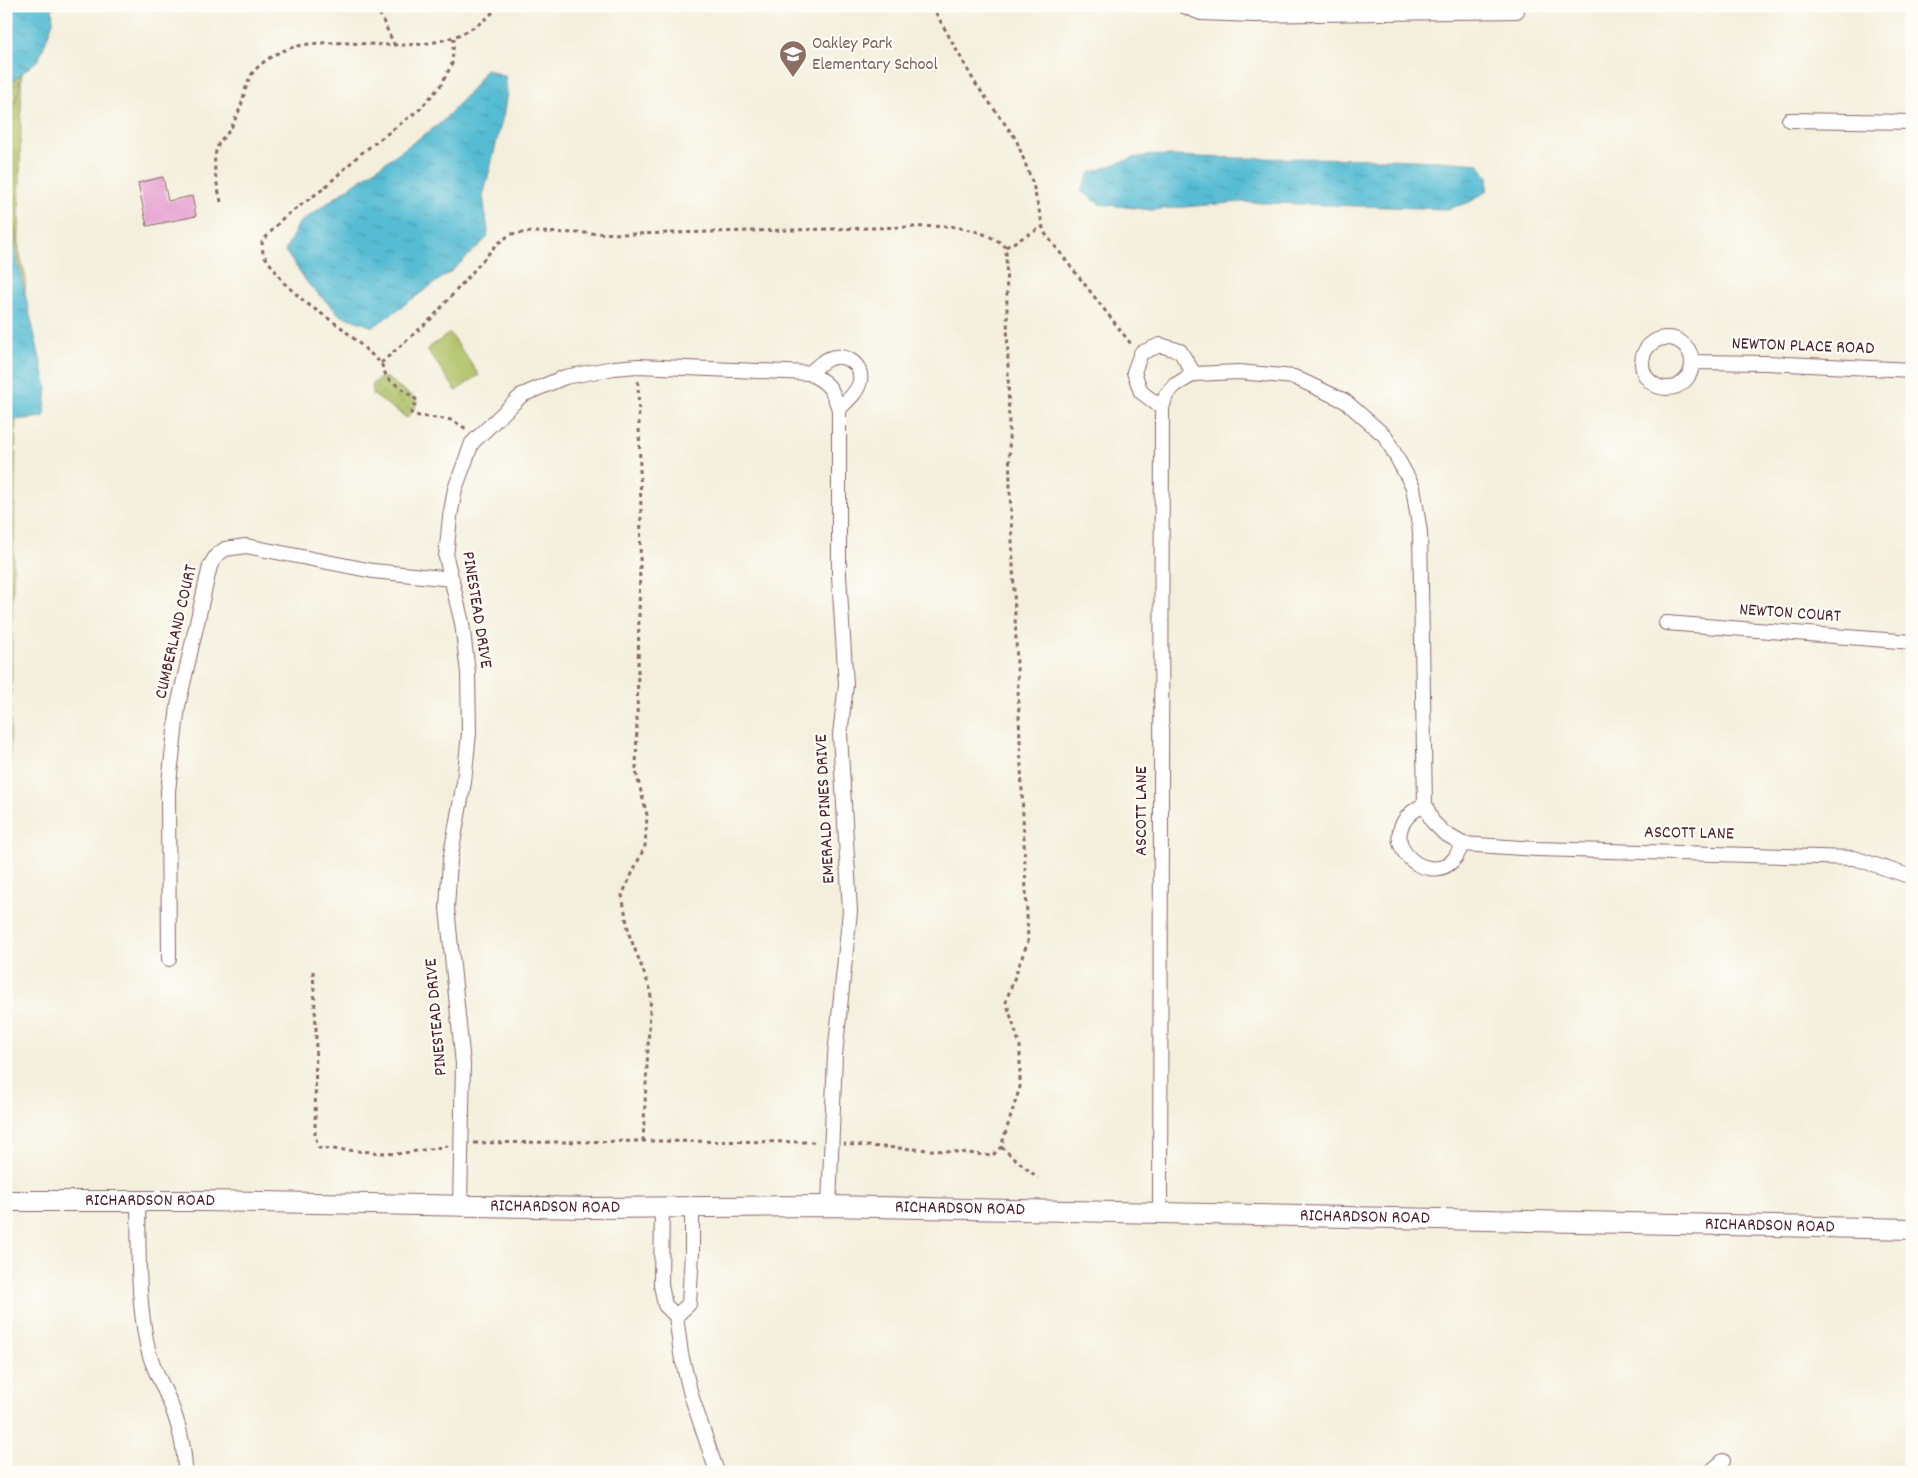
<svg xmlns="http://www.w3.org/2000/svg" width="1918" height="1478" font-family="Dekko,sans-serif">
<defs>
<pattern id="wetland-marsh" width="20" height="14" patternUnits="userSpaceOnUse" patternTransform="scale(1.25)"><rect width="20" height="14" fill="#adbf62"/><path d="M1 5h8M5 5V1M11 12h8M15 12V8" fill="none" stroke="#8f9b51"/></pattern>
<pattern id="park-dots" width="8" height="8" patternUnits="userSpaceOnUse" patternTransform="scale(1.25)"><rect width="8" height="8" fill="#adbf62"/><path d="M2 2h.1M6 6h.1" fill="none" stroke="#8f9b51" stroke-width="1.8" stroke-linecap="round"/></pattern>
<pattern id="water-ripples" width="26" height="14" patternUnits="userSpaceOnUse" patternTransform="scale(1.25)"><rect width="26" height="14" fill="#55bcd3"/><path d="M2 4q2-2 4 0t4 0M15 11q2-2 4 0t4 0" fill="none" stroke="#4898ab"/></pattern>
</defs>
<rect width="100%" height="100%" fill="#fdfcf7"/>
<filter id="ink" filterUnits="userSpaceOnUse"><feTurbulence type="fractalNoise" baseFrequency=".02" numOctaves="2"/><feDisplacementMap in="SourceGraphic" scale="10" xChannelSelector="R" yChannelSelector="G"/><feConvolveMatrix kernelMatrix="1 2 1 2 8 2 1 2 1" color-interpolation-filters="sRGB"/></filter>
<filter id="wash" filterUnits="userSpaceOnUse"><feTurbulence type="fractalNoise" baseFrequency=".0096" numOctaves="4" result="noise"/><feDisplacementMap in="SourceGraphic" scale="20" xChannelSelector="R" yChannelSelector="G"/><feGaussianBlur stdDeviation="1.12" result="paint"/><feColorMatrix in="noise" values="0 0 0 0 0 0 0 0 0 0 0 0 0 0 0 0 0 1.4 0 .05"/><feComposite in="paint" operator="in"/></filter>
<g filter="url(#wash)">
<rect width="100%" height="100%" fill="#f4efdc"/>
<!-- grass -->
<path fill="#adbf62" stroke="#7c6f46" d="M6 6H23L6 971Z
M450 333 479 375 456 391 427 349Z"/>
<!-- wetland -->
<path fill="url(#wetland-marsh)" stroke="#7c6f46" d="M6 6H29L19 90 6 129Z
M6 196 26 279 16 403 6 484Z"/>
<!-- park -->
<path fill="url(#park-dots)" stroke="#7c6f46" d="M381 378H387L417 400 415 408 407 418 372 394 373 383Z"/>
<!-- water -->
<path fill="url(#water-ripples)" stroke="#506e7f" d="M6 6H52L53 22 39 59 6 87Z
M486 69 505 76 507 91 504 112 483 197 488 231 487 238 453 270 373 327 340 315 309 285 285 251 299 223 441 123 472 89Z
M1153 155C1262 162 1371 154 1479 164L1488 177 1487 191 1470 202 1448 209 1240 202 1151 210 1100 204 1081 191 1090 173 1133 158Z
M6 211 47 389 44 417 6 421Z"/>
<g id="blocks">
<!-- building -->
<path fill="#e7a4d1" d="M163 177 168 201 192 196 196 216 147 226 138 183Z"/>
</g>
</g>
<g filter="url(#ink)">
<use href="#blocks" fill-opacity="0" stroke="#866869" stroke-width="1"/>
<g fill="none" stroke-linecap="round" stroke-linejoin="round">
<!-- street casing -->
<g stroke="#866869" stroke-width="16">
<path id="street" d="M1184 6 1201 13 1255 15 1517 11
M1789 120 1912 122
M1642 363a25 25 0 1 1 50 0a25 25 0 1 1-50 0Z
M1693 362 1767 363 1912 370
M809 373C815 369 821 362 828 359 843 352 863 363 860 381 858 392 846 402 839 409
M1162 408 1141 392 1134 372 1141 353 1160 345 1180 351 1194 374
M1666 623 1912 642
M1425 804C1364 835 1428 892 1455 858 1458 854 1460 848 1463 844
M169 959 168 791 178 706 210 566 216 556 225 549 246 546 373 571 452 579
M138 1201C139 1250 137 1301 148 1349 152 1366 161 1382 168 1398 178 1420 185 1448 185 1472
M460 1205 463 1064 447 908 450 860 464 782 469 733 468 673 462 623 446 557 450 517 455 489 472 443 522 395 565 377 614 368 638 366 809 373C829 383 832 388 839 409V576L846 685 840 734 850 911 835 1055 829 1206
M662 1207 661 1285 665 1305 676 1316 681 1354 691 1395 717 1472
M1160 1214 1162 408 1166 395 1175 385 1194 374 1239 372 1294 377 1345 401 1385 436 1413 487 1420 532 1425 804 1432 821 1444 833 1463 844 1537 849 1854 858 1912 877
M676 1316 689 1304 692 1252V1207
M1710 1472 1723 1461"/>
</g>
<!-- secondary casing -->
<g stroke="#866869" stroke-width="22">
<g id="secondary">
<path id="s1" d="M6 1201H204L592 1208 829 1206 1912 1229"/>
</g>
</g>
<!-- path -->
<path stroke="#866869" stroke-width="3" stroke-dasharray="4 4" stroke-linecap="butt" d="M376 6 395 46
M932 6 975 83 1016 139 1033 184 1044 232 1131 344
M454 38 452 64 441 85 420 109 359 155 323 189 283 218 262 242 263 254 284 283 306 303 342 328 381 363 387 378 417 400 411 413 419 416 452 420 468 430
M221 202C217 183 210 161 219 143 222 138 226 135 229 131 233 125 236 117 239 111 245 97 245 80 256 69 318 6 425 87 499 6
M1006 247 1042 227
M381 363 432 318 497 244 511 234 531 232 632 234 950 226C972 230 989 233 1006 247L1010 490 1028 941 1006 1001 1020 1046V1087L1001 1147 992 1156C943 1149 893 1149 844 1144
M638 381 641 512 636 772 647 815 645 846 622 895 629 934 651 991 643 1141
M313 971 316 1027 315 1136 319 1148 397 1154 448 1146
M474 1143 643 1141 818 1142
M1001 1147 1038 1178"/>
<!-- street -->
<use href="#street" stroke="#fff" stroke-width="14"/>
<!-- secondary -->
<use href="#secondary" stroke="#fff" stroke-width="20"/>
</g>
</g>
<!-- icons -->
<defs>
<g id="school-pin" transform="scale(1.4375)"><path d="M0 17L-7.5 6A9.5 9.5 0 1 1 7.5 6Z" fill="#8d6e63" stroke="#fdfcf7"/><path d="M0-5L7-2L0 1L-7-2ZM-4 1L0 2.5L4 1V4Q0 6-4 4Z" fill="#fff"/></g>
</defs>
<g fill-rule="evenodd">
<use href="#school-pin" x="793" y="54"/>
</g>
<g text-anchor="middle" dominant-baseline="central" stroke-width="4.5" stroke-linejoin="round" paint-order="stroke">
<!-- education labels -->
<g font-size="18" fill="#785e54" stroke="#fdfcf7" text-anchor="start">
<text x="812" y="44">Oakley Park<tspan x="812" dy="21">Elementary School</tspan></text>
</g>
<!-- street labels -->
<g font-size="18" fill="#4a1f2b" stroke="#fdfcf7">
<text transform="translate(1803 347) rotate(2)">NEWTON PLACE ROAD</text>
<text transform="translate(476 610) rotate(81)">PINESTEAD DRIVE</text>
<text transform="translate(1790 614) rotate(4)">NEWTON COURT</text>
<text transform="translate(177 632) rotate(-77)">CUMBERLAND COURT</text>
<text transform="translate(826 809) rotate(-93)">EMERALD PINES DRIVE</text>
<text transform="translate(1142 811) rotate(-90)">ASCOTT LANE</text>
<text transform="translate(1689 834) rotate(1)">ASCOTT LANE</text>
<text transform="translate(437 1017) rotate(-95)">PINESTEAD DRIVE</text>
<text stroke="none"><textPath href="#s1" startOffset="144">RICHARDSON ROAD</textPath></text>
<text stroke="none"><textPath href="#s1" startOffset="549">RICHARDSON ROAD</textPath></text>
<text stroke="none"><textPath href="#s1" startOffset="954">RICHARDSON ROAD</textPath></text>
<text stroke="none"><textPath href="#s1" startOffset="1359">RICHARDSON ROAD</textPath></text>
<text stroke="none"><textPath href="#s1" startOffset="1764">RICHARDSON ROAD</textPath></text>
</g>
</g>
<!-- margin -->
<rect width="1918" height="1478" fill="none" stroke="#fdfcf7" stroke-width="25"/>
</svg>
